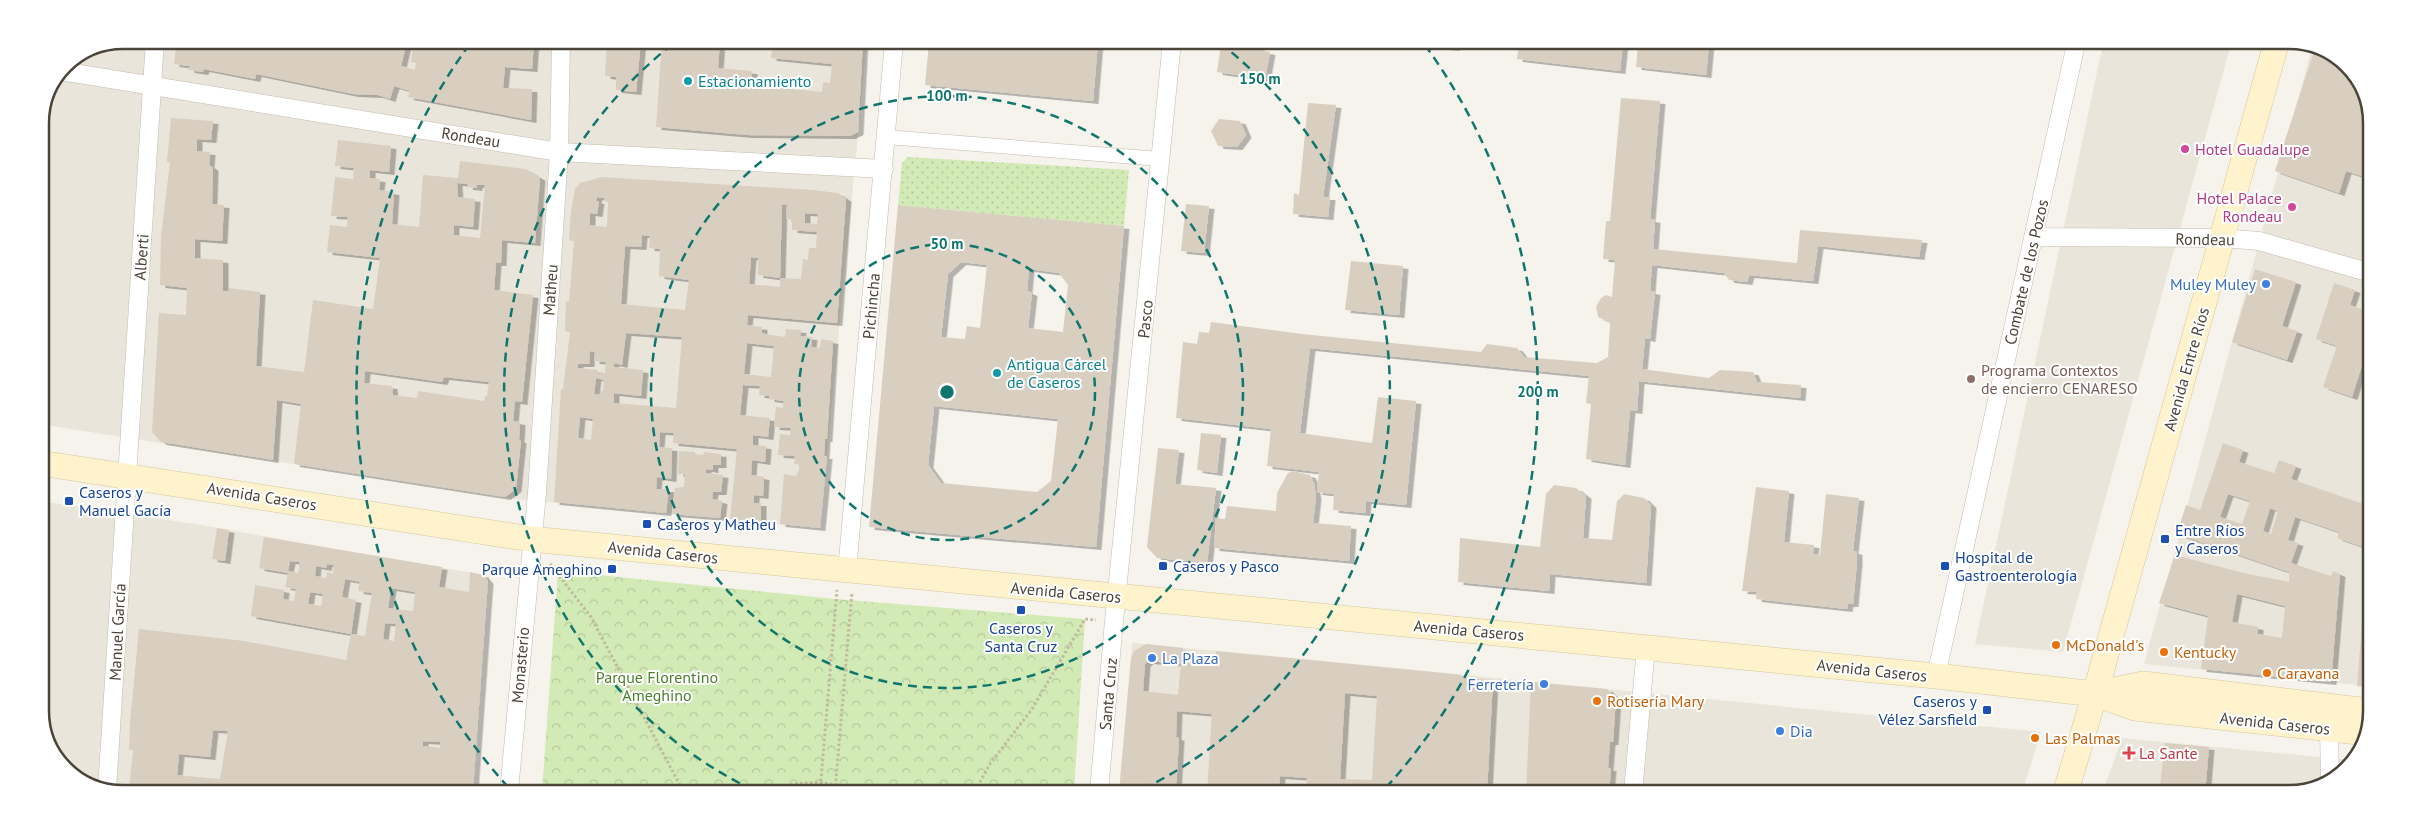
<svg xmlns="http://www.w3.org/2000/svg" width="2412" height="834" font-family="'PT Sans',sans-serif">
<defs>
<pattern id="grass-dots" width="8" height="8" patternUnits="userSpaceOnUse" patternTransform="scale(1.25)"><rect width="8" height="8" fill="#d2eab5"/><path d="M2 2h.1M6 6h.1" fill="none" stroke="#b6ca9c" stroke-width="1.8" stroke-linecap="round"/></pattern>
<pattern id="forest-crowns" width="20" height="18" patternUnits="userSpaceOnUse" patternTransform="scale(1.25)"><rect width="20" height="18" fill="#d2eab5"/><path d="M2 6a3 3 0 1 1 6 0M12 15a3 3 0 1 1 6 0" fill="none" stroke="#b6ca9c"/></pattern>
<filter id="shadow"><feDropShadow dx="5.5" dy="3" stdDeviation="0" flood-color="#0004"/></filter>
</defs>
<rect width="100%" height="100%" fill="#f6f3ec"/>
<!-- residential -->
<path fill="#eae5da" d="M122 40 867 41 820 528 514 499 40 424V117L64 64Z
M2103 44H2231L2063 652 1975 644Z
M2313 44 2355 72 2372 117 2368 686 2144 664Z
M40 501 201 525 489 576 473 790H96L57 762 40 717Z
M1132 643 1315 660 2041 732 2022 793 1119 792Z
M2122 738 2352 760 2340 777 2290 794H2102Z"/>
<!-- grass -->
<path fill="url(#grass-dots)" d="M908 157 1129 170 1124 226 898 205 902 163Z"/>
<!-- forest -->
<path fill="url(#forest-crowns)" d="M558 571 835 599 1085 619 1074 792 542 791Z"/>
<!-- building -->
<path fill="#d8cfc1" fill-rule="evenodd" filter="url(#shadow)" d="M177 40 407 41 401 66 415 70 416 63 411 62 414 41H534L532 69 505 67 503 88 532 89 531 120 408 97 410 91 394 86 390 99 378 95 353 94 256 74 255 79 204 69 203 72 189 70V66L174 64Z
M607 41H641L636 92 616 90V77L605 76Z
M662 41H720L718 68 752 71V85L822 92 823 82 830 83 832 64 771 58 773 41H863L858 132 850 136 747 135 656 127Z
M929 42H1098L1093 101 925 85Z
M1232 42H1253L1258 45V50L1270 52 1265 79 1217 72 1221 45 1231 47Z
M1407 43H1454V48Z
M1519 43H1623L1620 71 1517 59Z
M1638 43H1709L1706 75 1636 67Z
M2316 45 2355 72 2372 117 2371 164 2367 178 2346 171 2339 193 2275 171Z
M1621 98 1660 101 1650 219 1655 220 1653 249 1797 263 1800 230 1922 240 1919 257 1818 246 1813 281 1749 275 1747 282 1729 280 1724 273 1652 265 1650 291 1655 292 1650 339 1645 338 1642 369 1709 378 1720 370 1753 372 1757 382 1801 385 1800 398 1639 381 1637 411 1630 410 1625 465 1586 459 1591 404 1586 403 1589 376 1310 348 1300 433 1286 431 1300 433 1372 443 1378 397 1416 401 1406 505 1366 501 1365 513 1333 510 1334 494 1317 492 1319 472 1267 466 1271 429 1176 418 1183 342 1197 344 1199 332 1209 333 1211 322 1302 334 1481 352 1487 344 1517 348 1524 357 1597 363 1608 357 1610 323 1598 317 1596 307 1601 298 1606 295 1612 297 1615 260 1603 259 1606 221H1610Z
M1308 103 1336 105 1323 197H1330L1328 217 1293 214 1294 193 1299 195Z
M171 118 213 121 211 140 197 139V151L210 152 209 165 213 168 212 204 224 205 222 241 195 239V258L223 260V291H229V288L260 292 256 366 304 372 313 300 373 309 380 258 327 252 330 225 347 227 348 217 331 216 335 177 353 179 354 168 335 166 338 140 391 146 389 172 370 170V178L380 179 379 190 394 192 392 224 419 227 423 175 458 178 460 161 526 169 540 178 535 243 502 240 501 263H496L494 290 533 295 522 402 515 401 513 421 520 422 519 440H521L516 489 505 497 294 464 301 404 277 400 273 460 161 442 152 432 159 313 186 315 187 288 160 285 161 236 170 162H167ZM457 183 468 184 467 187 477 188V185H485L480 238 454 235V225L473 227 475 199 458 197ZM365 371 442 382 444 377 489 382 487 396H485L484 401 418 391 417 398 393 395 392 386 364 383Z
M1219 119 1240 121 1246 135 1237 147 1218 146 1211 131Z
M601 177 812 190 838 193 846 199 837 323 748 315 747 325 762 327V333L765 334 785 337 786 329 801 330 800 336 812 337 811 347 820 348 821 339 833 341 827 439H825L824 456H827L820 528 780 524 784 474 796 476 801 465 794 464 795 456 778 455 780 434 790 435 791 428 774 427 776 407 783 408 784 401 769 399V396L759 395 760 386 743 385 740 415 770 418 768 437 753 435V445L766 446 765 462 752 460 751 475 764 477 763 496 754 495V503H761V522L730 519 737 449 673 443 674 433 660 432 659 447 672 448 671 479 657 477 656 489H669L666 513 554 502 561 389H563L570 332 565 331 566 301 569 302 574 241 569 240 571 211 575 189 580 183ZM597 197 604 198V201L608 202 607 227 590 225V213L597 214 599 201H596ZM782 204 787 205 786 219H792V230L817 232 816 248H809L808 260 803 259 801 279 780 278ZM805 213 818 214 817 224 805 223ZM642 235 650 236 649 248 660 249 659 276 689 280 685 310 621 304 625 246 641 247ZM751 257 758 258V275L780 278V287L749 284ZM626 333 682 337 676 408 614 403V393L641 396 643 370 614 367V363L622 365ZM747 343 774 346 771 377 744 374ZM590 351 595 352 594 361 606 362 605 373 597 374 598 370 578 368V364H589ZM596 378 604 380 603 391H600V395L594 394ZM580 417 593 419 591 440 578 438Z
M1186 204 1209 206 1204 253 1181 251Z
M898 205 1124 226 1096 547 869 527ZM961 262 987 265 980 328 967 326 965 339 941 337 948 274ZM1029 269 1059 273 1068 285 1063 332 1028 328 1032 293 1027 291ZM934 406 1058 419 1051 481 1037 492 941 483 928 465Z
M1351 261 1403 266 1399 315 1345 310Z
M2255 269 2296 282 2282 326 2297 331 2287 360 2232 342Z
M2334 283 2355 290 2350 305 2371 312 2370 340 2352 397 2323 387 2337 346 2316 339Z
M1201 433 1221 435 1217 473 1197 470Z
M2223 443 2243 450 2239 462 2274 473 2279 460 2296 466 2291 479 2369 506V549L2337 538 2339 532 2295 517 2288 540 2298 543 2291 563 2331 576 2333 571 2340 574 2331 682 2201 669 2208 616 2159 603 2175 555 2244 573 2289 582V572L2177 534 2186 505 2200 510ZM2228 494 2250 501 2242 524 2220 517ZM2270 508 2278 511 2271 534 2263 531ZM2237 594 2285 606 2282 638 2258 634V627L2232 622Z
M1158 448 1179 450 1175 484 1216 488 1207 563 1157 558 1147 547Z
M679 451 695 452V455H703L704 452 721 454V465H713V470L706 469V473L723 475 721 492H713L712 499 722 501 720 518 672 514 675 488 684 487 685 474H678Z
M1293 471 1310 475 1314 483 1316 497 1313 523 1351 526 1349 561 1214 548 1216 518 1225 519 1227 506 1276 511 1277 493 1288 473Z
M1554 485 1576 488 1586 496 1583 538 1612 540 1617 501 1624 494 1644 498 1651 505 1646 583 1550 574 1549 591 1458 582 1460 538 1540 547 1546 494Z
M1756 487 1789 491 1784 542 1814 545 1813 554 1820 555 1826 494 1859 498 1853 551 1857 552V562L1853 604H1848L1847 609 1756 599 1757 592 1742 591Z
M217 528 229 530 225 561 212 559Z
M264 537 442 567 439 587 469 592 470 572 483 575 488 581 473 790H129L133 750H129L130 722 139 629 244 641 346 660 351 634 365 636 372 593 358 591 360 582 345 579 342 597 356 600 351 634 251 616 255 585 284 590 283 599 294 601 296 589 285 587 288 573 259 568ZM290 561 300 562 298 573 288 571ZM327 564 334 565 333 574 327 572 326 578 315 576 316 566 326 568ZM391 588 415 592 413 611 388 608ZM310 592 323 594 321 606 308 604ZM385 623 396 624 394 641 383 639ZM213 730 228 731 220 779 177 775 179 754 210 757ZM423 741 440 742V748L423 746Z
M2367 559H2369L2368 687 2357 686Z
M1146 644 1183 648 1181 661 1215 665 1216 651 1433 672 1462 675V678L1493 680 1487 792H1306L1307 778 1280 776 1279 792H1207L1212 714 1177 711 1176 737 1179 738 1176 792H1119L1131 659 1134 651ZM1148 661 1181 664 1178 695 1143 691 1145 664ZM1345 693 1377 696 1372 780 1340 779Z
M1531 682 1607 689 1616 698 1613 742H1610L1608 768H1611L1609 793H1526Z
M2165 743 2209 747 2205 794H2159Z"/>
<g fill="none" stroke-linecap="round" stroke-linejoin="round">
<!-- pedestrian casing -->
<g stroke="#c2bbae" stroke-width="15">
<path id="pedestrian" d="M886 137 1160 159"/>
</g>
<!-- minor casing -->
<g stroke="#c2bbae" stroke-width="19">
<path id="minor" d="M61 71 559 152 884 169
M2034 237 2222 238 2259 241 2371 273
M847 571 894 42
M1936 676 2076 44
M2329 728 2330 781
M107 790 155 40
M509 791 537 493 559 152 561 41
M1099 792 1114 621 1172 42
M1633 793 1646 647"/>
</g>
<!-- secondary casing -->
<g stroke="#d6c79b" stroke-width="26">
<path id="secondary" d="M40 463 531 539 1936 676 2095 694 2135 708 2368 733
M2095 694 2143 684 2368 711
M2065 794 2095 694 2276 44"/>
</g>
<!-- path -->
<path stroke="#c4b79f" stroke-width="3" stroke-dasharray="2.5 2.5" stroke-linecap="butt" d="M550 564 591 617 683 791
M771 791C799 780 828 780 856 791
M820 791 837 590
M835 791 852 592
M975 791 990 764 1032 709 1085 619 1096 620"/>
<!-- pedestrian -->
<use href="#pedestrian" stroke="#fff" stroke-width="14"/>
<!-- minor -->
<use href="#minor" stroke="#fff" stroke-width="18"/>
<!-- secondary -->
<use href="#secondary" stroke="#fff3cd" stroke-width="25"/>
</g>
<!-- distance rings -->
<g fill="none" stroke="#0f766e" stroke-width="2.5" stroke-dasharray="9 6">
<circle cx="947" cy="392" r="148"/>
<circle cx="947" cy="392" r="296"/>
<path d="M753 790A443 443 0 0 1 674 43M1220 43A443 443 0 0 1 1141 790"/>
<path d="M508 787A591 591 0 0 1 469 45M1425 45A591 591 0 0 1 1383 791"/>
</g>
<!-- markers -->
<g fill="#0f9aa8" stroke="#fff" stroke-width="2">
<circle cx="688" cy="81" r="5"/>
<circle cx="997" cy="373" r="5"/>
</g>
<g fill="#d1479c" stroke="#fff" stroke-width="2">
<circle cx="2185" cy="149" r="5"/>
<circle cx="2292" cy="207" r="5"/>
</g>
<g fill="#3f7fe0" stroke="#fff" stroke-width="2">
<circle cx="2266" cy="284" r="5"/>
<circle cx="1152" cy="658" r="5"/>
<circle cx="1544" cy="684" r="5"/>
<circle cx="1780" cy="731" r="5"/>
</g>
<circle fill="#8d6e63" stroke="#fff" stroke-width="2" cx="1971" cy="379" r="5"/>
<g fill="#1a4fb4" stroke="#fff" stroke-width="2">
<rect x="64" y="496" width="10" height="10" rx="2.5"/>
<rect x="642" y="519" width="10" height="10" rx="2.5"/>
<rect x="2160" y="534" width="10" height="10" rx="2.5"/>
<rect x="1158" y="561" width="10" height="10" rx="2.5"/>
<rect x="1940" y="561" width="10" height="10" rx="2.5"/>
<rect x="607" y="564" width="10" height="10" rx="2.5"/>
<rect x="1016" y="605" width="10" height="10" rx="2.5"/>
<rect x="1982" y="705" width="10" height="10" rx="2.5"/>
</g>
<g fill="#e8710a" stroke="#fff" stroke-width="2">
<circle cx="2056" cy="645" r="5"/>
<circle cx="2164" cy="652" r="5"/>
<circle cx="2267" cy="673" r="5"/>
<circle cx="1597" cy="701" r="5"/>
<circle cx="2035" cy="738" r="5"/>
</g>
<path fill="#e0444e" stroke="#fff" stroke-width="2" d="M2126.5 745.5h5v5h5v5h-5v5h-5v-5h-5v-5h5z"/>
<g text-anchor="middle" dominant-baseline="central" stroke-width="4" stroke-linejoin="round" paint-order="stroke">
<!-- culture labels -->
<g font-size="16" fill="#0d838f" stroke="#fff" text-anchor="start">
<text x="698" y="81">Estacionamiento</text>
<text x="1007" y="364">Antigua Cárcel<tspan x="1007" dy="18">de Caseros</tspan></text>
</g>
<!-- street labels -->
<g font-size="16" fill="#4b4439" stroke="#fff">
<text transform="translate(471 137) rotate(9)">Rondeau</text>
<text transform="translate(2205 239) rotate(1)">Rondeau</text>
<text transform="translate(141 257) rotate(-86)">Alberti</text>
<text transform="translate(2026 272) rotate(-77)">Combate de los Pozos</text>
<text transform="translate(550 290) rotate(-86)">Matheu</text>
<text transform="translate(871 306) rotate(-85)">Pichincha</text>
<text transform="translate(1145 319) rotate(-84)">Pasco</text>
<text transform="translate(2186 369) rotate(-74)">Avenida Entre Ríos</text>
<text transform="translate(262 496) rotate(9)">Avenida Caseros</text>
<text transform="translate(663 552) rotate(6)">Avenida Caseros</text>
<text transform="translate(1066 592) rotate(5)">Avenida Caseros</text>
<text transform="translate(1469 630) rotate(5)">Avenida Caseros</text>
<text transform="translate(117 632) rotate(-87)">Manuel García</text>
<text transform="translate(520 665) rotate(-85)">Monasterio</text>
<text transform="translate(1872 670) rotate(6)">Avenida Caseros</text>
<text transform="translate(1108 694) rotate(-85)">Santa Cruz</text>
<text transform="translate(2275 723) rotate(6)">Avenida Caseros</text>
</g>
<!-- hotel labels -->
<g font-size="16" fill="#b23c85" stroke="#fff" text-anchor="start">
<text x="2195" y="149">Hotel Guadalupe</text>
<text x="2282" y="198" text-anchor="end">Hotel Palace<tspan x="2282" dy="18">Rondeau</tspan></text>
</g>
<!-- shop labels -->
<g font-size="16" fill="#366cbe" stroke="#fff" text-anchor="end">
<text x="2256" y="284">Muley Muley</text>
<text x="1162" y="658" text-anchor="start">La Plaza</text>
<text x="1534" y="684">Ferretería</text>
<text x="1790" y="731" text-anchor="start">Dia</text>
</g>
<!-- education labels -->
<g font-size="16" fill="#785e54" stroke="#fff" text-anchor="start">
<text x="1981" y="370">Programa Contextos<tspan x="1981" dy="18">de encierro CENARESO</tspan></text>
</g>
<!-- transit labels -->
<g font-size="16" fill="#164399" stroke="#fff" text-anchor="start">
<text x="79" y="492">Caseros y<tspan x="79" dy="18">Manuel Gacía</tspan></text>
<text x="657" y="524">Caseros y Matheu</text>
<text x="2175" y="530">Entre Ríos<tspan x="2175" dy="18">y Caseros</tspan></text>
<text x="1955" y="557">Hospital de<tspan x="1955" dy="18">Gastroenterología</tspan></text>
<text x="1173" y="566">Caseros y Pasco</text>
<text x="602" y="569" text-anchor="end">Parque Ameghino</text>
<text x="1021" y="628" text-anchor="middle">Caseros y<tspan x="1021" dy="18">Santa Cruz</tspan></text>
<text x="1977" y="701" text-anchor="end">Caseros y<tspan x="1977" dy="18">Vélez Sarsfield</tspan></text>
</g>
<!-- food labels -->
<g font-size="16" fill="#c56008" stroke="#fff" text-anchor="start">
<text x="2066" y="645">McDonald's</text>
<text x="2174" y="652">Kentucky</text>
<text x="2277" y="673">Caravana</text>
<text x="1607" y="701">Rotisería Mary</text>
<text x="2045" y="738">Las Palmas</text>
</g>
<!-- park labels -->
<g font-size="16" fill="#4a7f2a" stroke="#fff">
<text x="657" y="677">Parque Florentino<tspan x="657" dy="18">Ameghino</tspan></text>
</g>
<!-- health labels -->
<g font-size="16" fill="#be3a42" stroke="#fff" text-anchor="start">
<text x="2139" y="753">La Sante</text>
</g>
</g>
<!-- crop -->
<path d="M0 0H2412V834H0ZM123 49H2289A74 74 0 0 1 2363 123V711A74 74 0 0 1 2289 785H123A74 74 0 0 1 49 711V123A74 74 0 0 1 123 49Z" fill="#fff" fill-rule="evenodd"/>
<path fill="none" stroke="#4b4439" stroke-width="2.5" d="M123 49H2289A74 74 0 0 1 2363 123V711A74 74 0 0 1 2289 785H123A74 74 0 0 1 49 711V123A74 74 0 0 1 123 49Z"/>
<circle cx="947" cy="392" r="8" fill="#0f766e" stroke="#fff" stroke-width="2.5"/>
<g font-size="15" text-anchor="middle" font-weight="bold" fill="#0f766e" stroke="#fff" stroke-width="4" stroke-linejoin="round" paint-order="stroke">
<text x="1260" y="84">150 m</text>
<text x="947" y="101">100 m</text>
<text x="947" y="249">50 m</text>
<text x="1538" y="397">200 m</text>
</g>
</svg>
